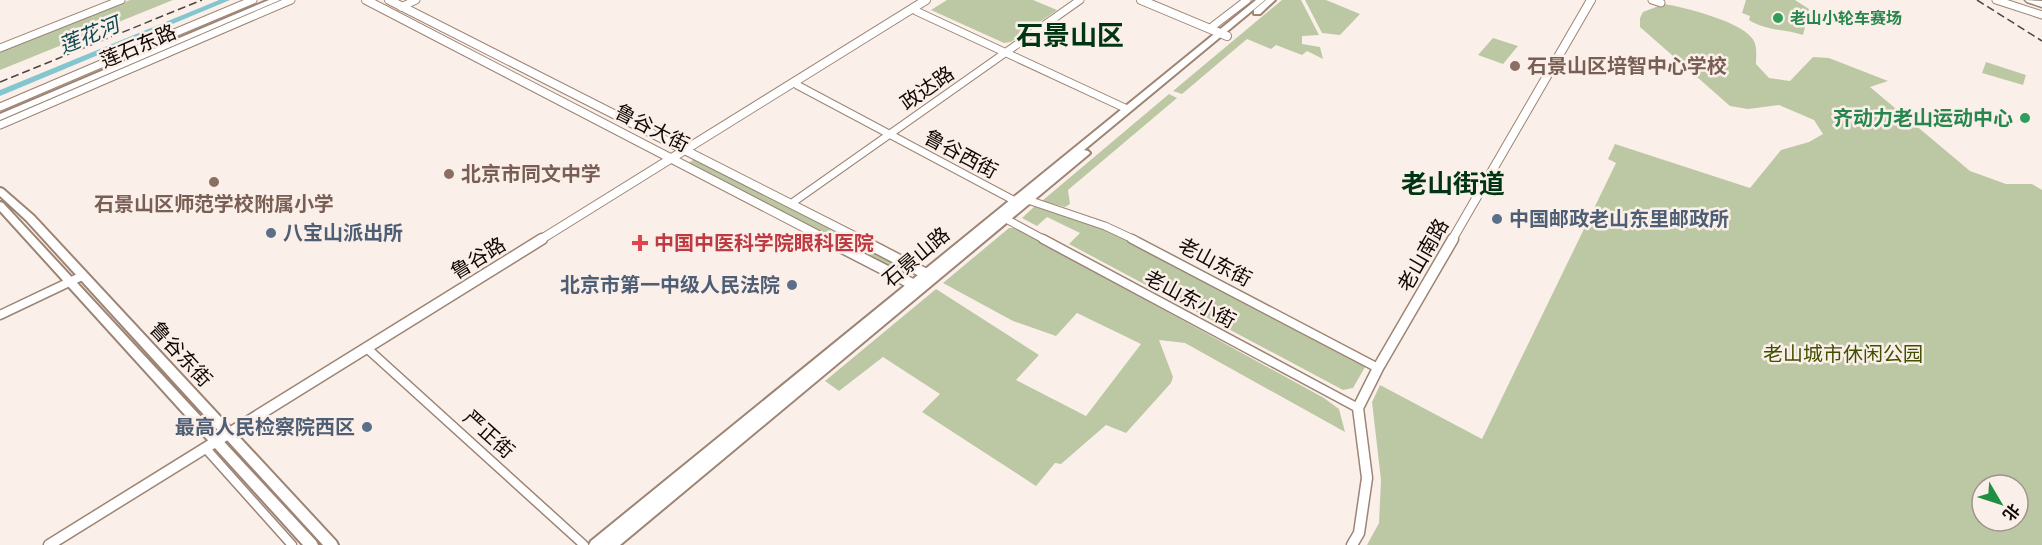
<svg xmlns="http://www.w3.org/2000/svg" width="2042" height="545" font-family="Poppins,'Noto Sans SC',sans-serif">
<rect width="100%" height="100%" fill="#fbf0e9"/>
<!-- green -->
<path fill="#bcc8a4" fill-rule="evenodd" d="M130 0H173L0 70V51Z
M947 0H1033L1057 10 1011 42 1004 43 931 10Z
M1282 0H1301L1319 35 1302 36V44L1320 47 1323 59 1307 51 1302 55 1276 45 1271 49 1247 39 1182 94 1173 91Z
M1305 0H1326L1360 14 1340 35 1322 33Z
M1746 0H1795L1809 9 1803 35C1785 29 1766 31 1749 20L1750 16 1742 13Z
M1664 4C1684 7 1738 21 1751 37 1758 44 1756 55 1756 64L1769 78 1790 81 1813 57 1829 58 1888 81 1870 87 1970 171 2006 184H2032L2042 190V545H1367L1379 523 1381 480 1372 402 1380 385 1482 439 1616 163 1608 159 1615 144 1750 188 1781 150 1809 142 1823 134 1814 120 1779 105 1748 109 1730 106 1640 27V18L1643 12ZM1982 485H2018V521H1982Z
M1493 38 1518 46 1503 64 1478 55Z
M1986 62 2026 75 2023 85 1982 73Z
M1169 94 1177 98 1068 190 1070 204 1065 207 1042 201Z
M696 158 913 270 914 273 903 276 687 164Z
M1036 205 1105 227 1362 362 1365 367 1353 388 1343 390 1069 244 1080 233 1047 217 1037 226 1022 218Z
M1009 228H1015L1324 398 1339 409 1345 432 1185 343 1159 340 1173 377 1171 383 1126 433 1106 425 1061 464 1055 463 1036 486 922 412 940 394 883 357 839 391 825 381 936 289 1039 355 1016 380 1086 416 1141 344 1077 313 1056 336 1013 321 943 283Z"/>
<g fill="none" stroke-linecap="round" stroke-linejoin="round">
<!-- river -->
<path fill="#84c6cf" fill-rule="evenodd" d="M219 0H230L0 96V90Z"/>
<!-- tertiary-far1 casing -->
<g stroke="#9d8474" stroke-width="9">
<path id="tertiary-far1" d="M1652 0 1661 3
M1996 0 2042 15
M401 7 416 0
M916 11 1127 109
M1213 26 1247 0
M141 47 253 0
M0 48 121 0
M797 85 1015 201
M0 107 108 61
M0 125 291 0
M1028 200 1105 226 1135 240
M792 203 1080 0
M1006 219 1045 240"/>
</g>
<!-- tertiary casing -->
<g stroke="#9d8474" stroke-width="11">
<path id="tertiary" d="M1043 239 1358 408
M1132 239 1378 368
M0 315 82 276
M370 351 584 545
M208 451 292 545"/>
</g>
<!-- secondary-far1 casing -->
<g stroke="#9d8474" stroke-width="10">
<path id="secondary-far1" d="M366 0 828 240
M389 0 862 240
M1141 0 1227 36
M540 240 926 0
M1452 240 1591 0"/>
</g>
<!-- secondary casing -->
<g stroke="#9d8474" stroke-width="13">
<path id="secondary" d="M825 239 920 288
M859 239 932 277
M49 545 542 239
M1352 545 1359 533 1367 478 1358 408 1378 368 1453 239"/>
</g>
<!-- primary casing -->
<g stroke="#9d8474" stroke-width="4">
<path id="primary" d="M0 188 3 189 34 216 336 541 338 545H323L26 220 0 196Z
M0 202 3 203 316 541 318 545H303L0 211Z"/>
</g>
<!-- trunk casing -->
<g stroke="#9d8474" stroke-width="4">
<path id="trunk" d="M269 0H280L0 120V114Z
M1256 0H1265L1084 150 1088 151 1090 153 1088 155 620 545H589L591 541Z
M1266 0H1275L1260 14H1254V10Z
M156 41 160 44 159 46 105 65 102 66 98 63Z"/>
</g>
<!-- motorway casing -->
<g stroke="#9d8474" stroke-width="3">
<path id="motorway" d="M2025 0 2042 1V7L2027 2Z"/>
</g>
<!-- tertiary-far1 -->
<use href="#tertiary-far1" stroke="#fff" stroke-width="7"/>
<!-- tertiary -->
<use href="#tertiary" stroke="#fff" stroke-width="8"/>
<!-- secondary-far1 -->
<use href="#secondary-far1" stroke="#fff" stroke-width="8"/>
<!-- secondary -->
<use href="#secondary" stroke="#fff" stroke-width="10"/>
<!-- primary -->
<use href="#primary" fill="#fff" fill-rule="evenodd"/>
<!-- trunk -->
<use href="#trunk" fill="#fff" fill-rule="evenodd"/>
<!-- motorway -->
<use href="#motorway" fill="#fff" fill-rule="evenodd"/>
<!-- rail -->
<path stroke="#4e4440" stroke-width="1.5" stroke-dasharray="8 4" stroke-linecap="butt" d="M1977 0 2042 41
M0 82 202 0"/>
</g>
<!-- markers -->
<g fill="#2e9e5b" stroke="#fbf0e9" stroke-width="2">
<circle cx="1778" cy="18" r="6"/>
<circle cx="2025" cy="118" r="6"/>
</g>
<g fill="#8d6e63" stroke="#fbf0e9" stroke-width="2">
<circle cx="1515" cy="66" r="6"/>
<circle cx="449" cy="174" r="6"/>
<circle cx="214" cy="182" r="6"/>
</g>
<g fill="#5c6f8a" stroke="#fbf0e9" stroke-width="2">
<circle cx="1497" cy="219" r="6"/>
<circle cx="271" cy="233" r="6"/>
<circle cx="792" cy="285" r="6"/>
<circle cx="367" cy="427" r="6"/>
</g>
<path fill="#e0444e" stroke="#fbf0e9" stroke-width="2" d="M637 234h6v6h6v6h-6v6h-6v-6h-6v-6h6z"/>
<g text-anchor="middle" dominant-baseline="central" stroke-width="5" stroke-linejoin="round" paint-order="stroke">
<!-- far-leisure labels -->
<g font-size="16" font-weight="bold" fill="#27864d" stroke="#fbf0e9" text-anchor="start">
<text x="1790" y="18">老山小轮车赛场</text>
</g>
<!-- street labels -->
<g font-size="20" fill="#120905" stroke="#fbf0e9">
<text transform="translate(138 46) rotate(-23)">莲石东路</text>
<text transform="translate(927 88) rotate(-35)">政达路</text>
<text transform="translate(652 128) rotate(27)">鲁谷大街</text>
<text transform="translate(961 154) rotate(28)">鲁谷西街</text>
<text transform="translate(1423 255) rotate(-60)">老山南路</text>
<text transform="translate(916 257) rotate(-40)">石景山路</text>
<text transform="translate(478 258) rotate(-32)">鲁谷路</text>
<text transform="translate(1215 262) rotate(28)">老山东街</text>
<text transform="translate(1190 299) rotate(28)">老山东小街</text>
<text transform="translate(181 354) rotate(47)">鲁谷东街</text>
<text transform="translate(489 434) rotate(42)">严正街</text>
</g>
<!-- education labels -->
<g font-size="20" font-weight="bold" fill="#785e54" stroke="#fbf0e9" text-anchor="start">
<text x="1527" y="66">石景山区培智中心学校</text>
<text x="461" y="174">北京市同文中学</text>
<text x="214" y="204" text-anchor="middle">石景山区师范学校附属小学</text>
</g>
<!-- leisure labels -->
<g font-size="20" font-weight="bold" fill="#27864d" stroke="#fbf0e9" text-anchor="end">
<text x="2013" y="118">齐动力老山运动中心</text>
</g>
<!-- service labels -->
<g font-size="20" font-weight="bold" fill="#4e5e75" stroke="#fbf0e9" text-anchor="start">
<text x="1509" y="219">中国邮政老山东里邮政所</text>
<text x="283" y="233">八宝山派出所</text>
<text x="780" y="285" text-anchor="end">北京市第一中级人民法院</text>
<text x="355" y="427" text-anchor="end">最高人民检察院西区</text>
</g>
<!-- health labels -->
<g font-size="20" font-weight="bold" fill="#be3a42" stroke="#fbf0e9" text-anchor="start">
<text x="654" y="243">中国中医科学院眼科医院</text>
</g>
<!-- park labels -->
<g font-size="20" fill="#415101" stroke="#fbf0e9">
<text x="1843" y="354">老山城市休闲公园</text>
</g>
<!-- water labels -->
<g font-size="21" font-style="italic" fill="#0e4951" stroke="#fbf0e9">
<text transform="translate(89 35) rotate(-22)">莲花河</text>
</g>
<!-- district labels -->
<g font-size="26" font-weight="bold" fill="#003513" stroke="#fbf0e9">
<text x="1453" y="184">老山街道</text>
</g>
<!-- far-town labels -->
<g font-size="27" font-weight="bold" fill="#003513" stroke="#fbf0e9">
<text x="1070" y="35">石景山区</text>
</g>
</g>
<!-- north arrow -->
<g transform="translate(2000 503) rotate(129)"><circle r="28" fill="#fbf0e9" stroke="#9e948e" stroke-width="1.5"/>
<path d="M0-4.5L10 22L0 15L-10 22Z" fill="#218e46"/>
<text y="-9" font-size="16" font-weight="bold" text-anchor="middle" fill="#120905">北</text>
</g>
</svg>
